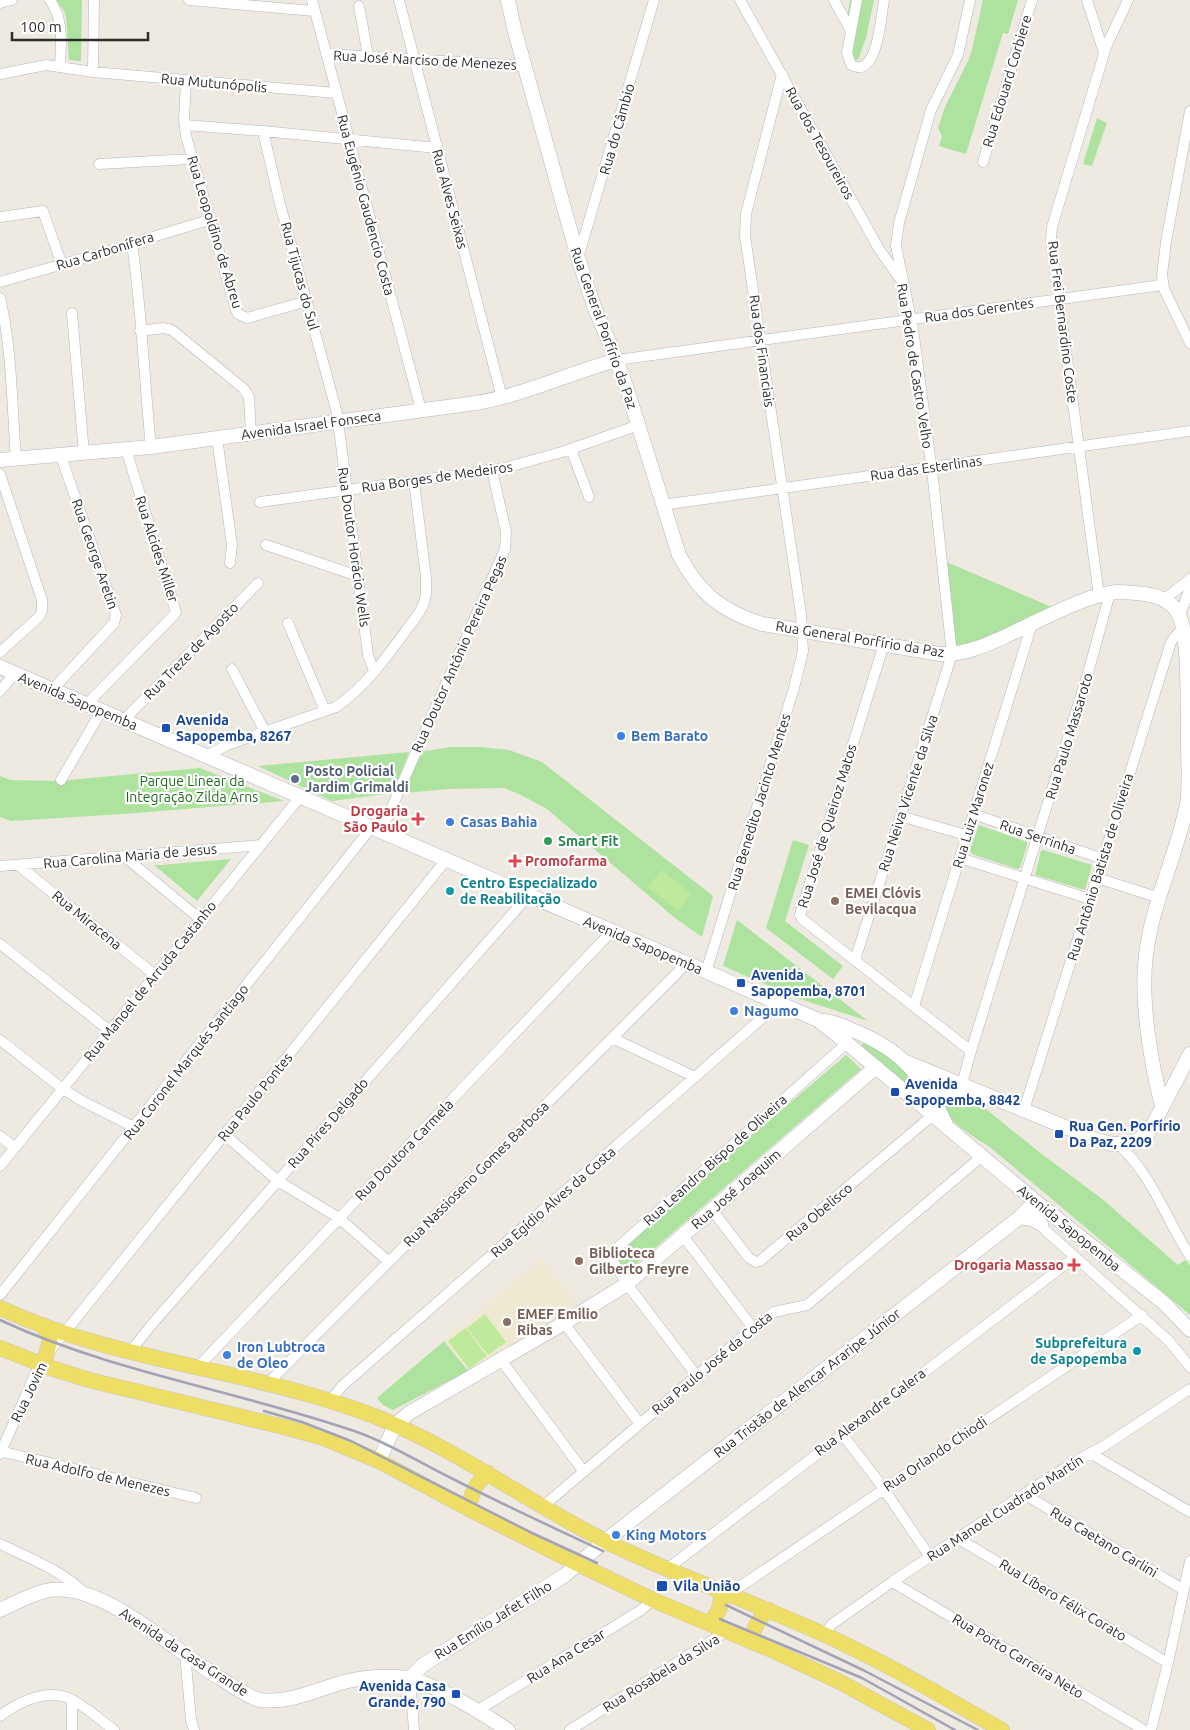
<svg xmlns="http://www.w3.org/2000/svg" width="1190" height="1730" font-family="Ubuntu,sans-serif">
<rect width="100%" height="100%" fill="#eeeae1"/>
<!-- education -->
<path fill="#efe9d1" d="M542 1259 576 1304 468 1371 444 1341Z"/>
<!-- green -->
<path fill="#aee39f" d="M56 0H82L81 61 69 60 66 17 64 11Z
M850 0H874L866 38 858 60 848 59 846 24Z
M983 0H1018L1008 34 1003 33 966 154 939 146 942 136 938 128 945 107 968 61 972 50Z
M1097 118 1107 123 1092 166 1083 164Z
M942 560 1061 611 952 654Z
M451 747H481L509 750 542 762 713 896 702 937 675 918 547 809 521 795 504 788 450 789 403 793 420 752Z
M409 752 393 793 332 801 258 766Z
M200 768 284 801 123 814 11 821 0 817V776L11 780 57 781Z
M979 825 1027 842V845L1020 868 1017 869 972 854 970 850Z
M793 840 809 845 785 921 843 966 833 979 766 928Z
M1043 850 1092 865 1085 890 1035 875 1041 851Z
M231 859 197 901 154 865H161Z
M737 920 868 1021 797 998 723 966Z
M869 1042 880 1048 916 1082V1087L914 1091 861 1048 862 1044Z
M846 1055 861 1069 625 1274 614 1253Z
M970 1096 1039 1152 1101 1198 1178 1265 1185 1260 1190 1265V1315L991 1148C978 1139 955 1126 946 1113 942 1108 944 1103 946 1098Z
M444 1341 468 1371 393 1410 383 1405 377 1398Z"/>
<!-- pitch -->
<path fill="#bfea9b" d="M662 870 691 894 678 911 648 887Z
M485 1314 506 1342 488 1355 467 1328Z
M466 1328 487 1356 469 1369 448 1341Z"/>
<g fill="none" stroke-linecap="round" stroke-linejoin="round">
<!-- street casing -->
<g stroke="#b4b5c0" stroke-width="11">
<path id="street" d="M50 0C64 20 61 43 60 66
M189 0 314 11
M312 0 421 410
M399 0 502 398
M740 0 879 249 900 279
M834 0 851 31
M857 0 847 53 851 65C878 80 881 15 884 0
M1087 0 1104 53
M0 3 12 0
M359 6 368 56
M326 54 525 66
M93 72 94 0
M0 74 46 65 93 72 336 93
M186 81 184 119 186 136 236 310 238 314 247 318 307 301
M1190 111 1166 242 1162 275 1164 289 1190 343
M185 125 263 131 437 148
M263 131 280 204 337 413 368 655 374 671
M983 162 1032 0
M99 164 192 159
M0 217 43 211 62 265
M132 244C142 311 144 379 151 447
M578 258 654 0
M0 282 123 247 159 235 209 220
M0 298C12 347 12 408 16 459
M72 313 84 454
M140 331 164 328 172 330 244 389 249 397 251 433
M617 360 1162 285
M217 438 232 545 230 563
M571 449 589 497
M0 474 42 600V611L39 617 0 652
M260 502 501 469 562 452 639 425
M662 505 1190 431
M266 545 358 576
M1099 596 1051 240 1052 227 1106 47 1128 0
M1165 599 1190 579
M1180 615 1190 588
M288 623 325 711
M884 644 800 915 802 919 971 1051
M232 669 265 732
M53 689 114 623 116 615 61 456
M0 691 14 674
M87 704 174 615 176 612 126 449
M124 720 258 583
M206 756 227 745 336 707C370 684 394 646 419 613L424 603 426 594V577L414 481
M61 780 102 710
M973 814 1103 859
M900 816 966 835
M381 832 505 549 506 532 492 470
M124 856 200 919
M960 858 1090 899
M18 865 155 975
M0 866 261 845
M1097 878 1160 898
M0 944 110 1031
M855 960 952 654 933 479 913 329 896 246 899 223 931 110 958 55 970 0
M706 972 794 688 803 651 801 614 745 236 746 214 782 74
M914 1006 1032 624
M612 1038 695 1077
M0 1040 63 1089 82 1101 134 1127
M962 1084 971 1051 1088 673 1110 593
M1024 1110 1171 642 1178 633 1185 630
M225 1135 278 1181 339 1218 389 1262
M0 1136 15 1148
M1119 1145C1152 1175 1166 1219 1190 1256
M0 1166 300 797
M1040 1205C1036 1215 1039 1222 1045 1230L1169 1341 1190 1367
M712 1210 749 1258 756 1262 760 1261 933 1115
M683 1236 753 1328
M0 1295 371 828
M564 1323 640 1424
M130 1352 153 1323 528 896
M501 1360 584 1472
M197 1368 611 932
M696 1375 627 1284 609 1255 847 1043
M267 1384 686 964
M330 1401 342 1386 778 1004
M842 1434 879 1482 930 1557
M0 1451 196 1498
M1090 1453 1190 1512
M0 1454 40 1363 446 860
M1024 1494 1184 1590
M542 1507 753 1328 774 1312 807 1305 981 1157
M957 1538 1168 1663
M0 1544C29 1558 61 1570 85 1593
M667 1569 1075 1257
M892 1582 1144 1730
M729 1594 1142 1315
M825 1634 832 1624 892 1582 1024 1494 1076 1461 1104 1446 1190 1389
M185 1653 191 1720 194 1730
M410 1678 414 1730
M72 1700V1730
M478 1710 641 1610 653 1600
M0 1716C19 1702 42 1690 66 1697 79 1701 102 1721 114 1730
M570 1730 727 1631
M1151 1730 1168 1663 1190 1561"/>
</g>
<!-- secondary casing -->
<g stroke="#b4b5c0" stroke-width="15">
<path id="secondary" d="M508 0 514 28 578 258 595 309 613 351 627 389 679 555C699 593 721 611 762 624L940 654C965 655 986 645 1008 635 1037 622 1089 593 1118 592 1127 592 1136 593 1145 594 1159 596 1172 601 1179 615 1190 639 1187 713 1188 743 1188 763 1190 785 1187 804 1177 855 1152 903 1146 955 1140 1000 1151 1063 1162 1106
M0 460 151 447 476 403C524 395 569 373 617 360
M0 667 818 1020 847 1043 1040 1205 1164 1303 1190 1330
M823 1021C833 1021 843 1026 852 1030 903 1050 921 1075 945 1122
M906 1062 1097 1140 1112 1144H1129L1147 1135 1154 1123 1190 1054
M921 1096 970 1089
M1020 1217 1032 1219 1041 1224
M379 1461 395 1425 409 1413 564 1323 627 1284 876 1067
M0 1610C15 1603 30 1595 45 1591 100 1578 175 1652 220 1678 230 1684 249 1698 260 1700 291 1704 319 1688 348 1681 366 1677 389 1676 408 1678 414 1679 420 1682 426 1684 455 1696 482 1713 508 1730
M410 1678 423 1665 565 1575 605 1541 1020 1217 1035 1202"/>
</g>
<!-- primary casing -->
<g stroke="#c8c8c8" stroke-width="16">
<path id="primary" d="M0 1308C119 1363 253 1369 374 1416 458 1449 530 1504 611 1544 680 1577 753 1602 823 1634 885 1662 943 1697 1002 1730
M43 1325 50 1340 46 1356
M0 1348 51 1368 89 1380 284 1427 324 1438 379 1461 469 1509 578 1564 653 1600 774 1651 840 1682 928 1730
M469 1509C471 1493 475 1484 488 1473
M708 1623C719 1615 723 1604 720 1590
M752 1642C753 1628 758 1619 769 1610"/>
</g>
<!-- street -->
<use href="#street" stroke="#fff" stroke-width="10"/>
<!-- secondary -->
<use href="#secondary" stroke="#fff" stroke-width="14"/>
<!-- primary -->
<use href="#primary" stroke="#eede65" stroke-width="15"/>
<!-- rail -->
<path stroke="#a3a3b7" stroke-width="2.5" d="M0 1320C114 1373 239 1391 357 1432 389 1443 422 1464 453 1479 502 1504 552 1527 603 1551
M264 1411 302 1422 351 1441 530 1532 597 1563
M726 1605 863 1670 978 1730
M720 1619 862 1678 955 1730"/>
</g>
<!-- markers -->
<g fill="#1a4fb4" stroke="#fff" stroke-width="2">
<rect x="161" y="723" width="10" height="10" rx="2.5"/>
<rect x="736" y="978" width="10" height="10" rx="2.5"/>
<rect x="890" y="1087" width="10" height="10" rx="2.5"/>
<rect x="1054" y="1129" width="10" height="10" rx="2.5"/>
<rect x="656" y="1580" width="12" height="12" rx="2.5"/>
<rect x="451" y="1689" width="10" height="10" rx="2.5"/>
</g>
<g fill="#3f7fe0" stroke="#fff" stroke-width="2">
<circle cx="621" cy="736" r="5"/>
<circle cx="450" cy="822" r="5"/>
<circle cx="734" cy="1011" r="5"/>
<circle cx="227" cy="1355" r="5"/>
<circle cx="616" cy="1535" r="5"/>
</g>
<circle fill="#5c6f8a" stroke="#fff" stroke-width="2" cx="295" cy="779" r="5"/>
<g fill="#e0444e" stroke="#fff" stroke-width="2">
<path d="M415.5 811.5h5v5h5v5h-5v5h-5v-5h-5v-5h5z"/>
<path d="M512.5 853.5h5v5h5v5h-5v5h-5v-5h-5v-5h5z"/>
<path d="M1071.5 1257.5h5v5h5v5h-5v5h-5v-5h-5v-5h5z"/>
</g>
<circle fill="#2e9e5b" stroke="#fff" stroke-width="2" cx="548" cy="841" r="5"/>
<g fill="#0f9aa8" stroke="#fff" stroke-width="2">
<circle cx="450" cy="891" r="5"/>
<circle cx="1137" cy="1351" r="5"/>
</g>
<g fill="#8d6e63" stroke="#fff" stroke-width="2">
<circle cx="835" cy="901" r="5"/>
<circle cx="579" cy="1261" r="5"/>
<circle cx="507" cy="1322" r="5"/>
</g>
<g text-anchor="middle" dominant-baseline="central" stroke-width="4.5" stroke-linejoin="round" paint-order="stroke">
<!-- street labels -->
<g font-size="14" fill="#2d2d2d" stroke="#fff">
<text transform="translate(425 60) rotate(3)">Rua José Narciso de Menezes</text>
<text transform="translate(1007 81) rotate(-73)">Rua Edouard Corbiere</text>
<text transform="translate(214 83) rotate(5)">Rua Mutunópolis</text>
<text transform="translate(617 129) rotate(-74)">Rua do Câmbio</text>
<text transform="translate(820 143) rotate(61)">Rua dos Tesoureiros</text>
<text transform="translate(450 199) rotate(75)">Rua Alves Seixas</text>
<text transform="translate(366 205) rotate(75)">Rua Eugênio Gaudencio Costa</text>
<text transform="translate(215 232) rotate(73)">Rua Leopoldino de Abreu</text>
<text transform="translate(105 251) rotate(-17)">Rua Carbonífera</text>
<text transform="translate(300 276) rotate(75)">Rua Tijucas do Sul</text>
<text transform="translate(979 310) rotate(-8)">Rua dos Gerentes</text>
<text transform="translate(1063 322) rotate(83)">Rua Frei Bernardino Coste</text>
<text transform="translate(604 328) rotate(70)">Rua General Porfírio da Paz</text>
<text transform="translate(762 351) rotate(82)">Rua dos Financiais</text>
<text transform="translate(915 366) rotate(81)">Rua Pedro de Castro Velho</text>
<text transform="translate(311 425) rotate(-8)">Avenida Israel Fonseca</text>
<text transform="translate(926 468) rotate(-8)">Rua das Esterlinas</text>
<text transform="translate(437 477) rotate(-8)">Rua Borges de Medeiros</text>
<text transform="translate(354 547) rotate(82)">Rua Doutor Horácio Wells</text>
<text transform="translate(157 549) rotate(72)">Rua Alcides Miller</text>
<text transform="translate(95 554) rotate(71)">Rua George Aretin</text>
<text transform="translate(860 639) rotate(9)">Rua General Porfírio da Paz</text>
<text transform="translate(191 651) rotate(-46)">Rua Treze de Agosto</text>
<text transform="translate(459 654) rotate(-66)">Rua Doutor Antônio Pereira Pegas</text>
<text transform="translate(78 701) rotate(23)">Avenida Sapopemba</text>
<text transform="translate(1069 736) rotate(-73)">Rua Paulo Massaroto</text>
<text transform="translate(908 793) rotate(-72)">Rua Neiva Vicente da Silva</text>
<text transform="translate(759 802) rotate(-73)">Rua Benedito Jacinto Mentes</text>
<text transform="translate(973 815) rotate(-73)">Rua Luiz Maronez</text>
<text transform="translate(827 826) rotate(-73)">Rua José de Queiroz Matos</text>
<text transform="translate(1038 837) rotate(19)">Rua Serrinha</text>
<text transform="translate(130 856) rotate(-5)">Rua Carolina Maria de Jesus</text>
<text transform="translate(1100 867) rotate(-73)">Rua Antônio Batista de Oliveira</text>
<text transform="translate(87 920) rotate(39)">Rua Miracena</text>
<text transform="translate(643 945) rotate(23)">Avenida Sapopemba</text>
<text transform="translate(150 981) rotate(-51)">Rua Manoel de Arruda Castanho</text>
<text transform="translate(186 1062) rotate(-52)">Rua Coronel Marqués Santiago</text>
<text transform="translate(255 1097) rotate(-51)">Rua Paulo Pontes</text>
<text transform="translate(328 1123) rotate(-49)">Rua Pires Delgado</text>
<text transform="translate(404 1150) rotate(-46)">Rua Doutora Carmela</text>
<text transform="translate(715 1160) rotate(-42)">Rua Leandro Bispo de Oliveira</text>
<text transform="translate(476 1174) rotate(-45)">Rua Nassioseno Gomes Barbosa</text>
<text transform="translate(736 1189) rotate(-41)">Rua José Joaquim</text>
<text transform="translate(553 1202) rotate(-41)">Rua Egídio Alves da Costa</text>
<text transform="translate(819 1212) rotate(-40)">Rua Obelisco</text>
<text transform="translate(1069 1228) rotate(39)">Avenida Sapopemba</text>
<text transform="translate(712 1363) rotate(-40)">Rua Paulo José da Costa</text>
<text transform="translate(807 1383) rotate(-38)">Rua Tristão de Alencar Araripe Júnior</text>
<text transform="translate(29 1392) rotate(-64)">Rua Jovim</text>
<text transform="translate(870 1412) rotate(-37)">Rua Alexandre Galera</text>
<text transform="translate(935 1454) rotate(-34)">Rua Orlando Chiodi</text>
<text transform="translate(98 1475) rotate(13)">Rua Adolfo de Menezes</text>
<text transform="translate(1005 1508) rotate(-33)">Rua Manoel Cuadrado Martín</text>
<text transform="translate(1104 1542) rotate(31)">Rua Caetano Carlini</text>
<text transform="translate(1063 1600) rotate(31)">Rua Líbero Félix Corato</text>
<text transform="translate(493 1620) rotate(-32)">Rua Emílio Jafet Filho</text>
<text transform="translate(184 1652) rotate(33)">Avenida da Casa Grande</text>
<text transform="translate(566 1656) rotate(-32)">Rua Ana Cesar</text>
<text transform="translate(1018 1656) rotate(31)">Rua Porto Carreira Neto</text>
<text transform="translate(661 1673) rotate(-32)">Rua Rosabela da Silva</text>
</g>
<!-- transit labels -->
<g font-size="14" font-weight="bold" fill="#164399" stroke="#fff" text-anchor="start">
<text x="176" y="720">Avenida<tspan x="176" dy="16">Sapopemba, 8267</tspan></text>
<text x="751" y="975">Avenida<tspan x="751" dy="16">Sapopemba, 8701</tspan></text>
<text x="905" y="1084">Avenida<tspan x="905" dy="16">Sapopemba, 8842</tspan></text>
<text x="1069" y="1126">Rua Gen. Porfírio<tspan x="1069" dy="16">Da Paz, 2209</tspan></text>
<text x="673" y="1586">Vila União</text>
<text x="446" y="1686" text-anchor="end">Avenida Casa<tspan x="446" dy="16">Grande, 790</tspan></text>
</g>
<!-- shop labels -->
<g font-size="14" font-weight="bold" fill="#366cbe" stroke="#fff" text-anchor="start">
<text x="631" y="736">Bem Barato</text>
<text x="460" y="822">Casas Bahia</text>
<text x="744" y="1011">Nagumo</text>
<text x="237" y="1347">Iron Lubtroca<tspan x="237" dy="16">de Oleo</tspan></text>
<text x="626" y="1535">King Motors</text>
</g>
<!-- service labels -->
<g font-size="14" font-weight="bold" fill="#4e5e75" stroke="#fff" text-anchor="start">
<text x="305" y="771">Posto Policial<tspan x="305" dy="16">Jardim Grimaldi</tspan></text>
</g>
<!-- park labels -->
<g font-size="14" fill="#246b1d" stroke="#fff">
<text x="192" y="781">Parque Linear da<tspan x="192" dy="16">Integração Zilda Arns</tspan></text>
</g>
<!-- health labels -->
<g font-size="14" font-weight="bold" fill="#be3a42" stroke="#fff" text-anchor="end">
<text x="408" y="811">Drogaria<tspan x="408" dy="16">São Paulo</tspan></text>
<text x="525" y="861" text-anchor="start">Promofarma</text>
<text x="1064" y="1265">Drogaria Massao</text>
</g>
<!-- leisure labels -->
<g font-size="14" font-weight="bold" fill="#27864d" stroke="#fff" text-anchor="start">
<text x="558" y="841">Smart Fit</text>
</g>
<!-- culture labels -->
<g font-size="14" font-weight="bold" fill="#0d838f" stroke="#fff" text-anchor="start">
<text x="460" y="883">Centro Especializado<tspan x="460" dy="16">de Reabilitação</tspan></text>
<text x="1127" y="1343" text-anchor="end">Subprefeitura<tspan x="1127" dy="16">de Sapopemba</tspan></text>
</g>
<!-- education labels -->
<g font-size="14" font-weight="bold" fill="#785e54" stroke="#fff" text-anchor="start">
<text x="845" y="893">EMEI Clóvis<tspan x="845" dy="16">Bevilacqua</tspan></text>
<text x="589" y="1253">Biblioteca<tspan x="589" dy="16">Gilberto Freyre</tspan></text>
<text x="517" y="1314">EMEF Emilio<tspan x="517" dy="16">Ribas</tspan></text>
</g>
</g>
<!-- scale -->
<path d="M12 32v8h136v-8" fill="none" stroke="#2d2d2d" stroke-width="2.5"/>
<text x="20" y="32" font-size="15" fill="#2d2d2d" stroke="#ffffff" stroke-width="4" paint-order="stroke">100 m</text>
</svg>
